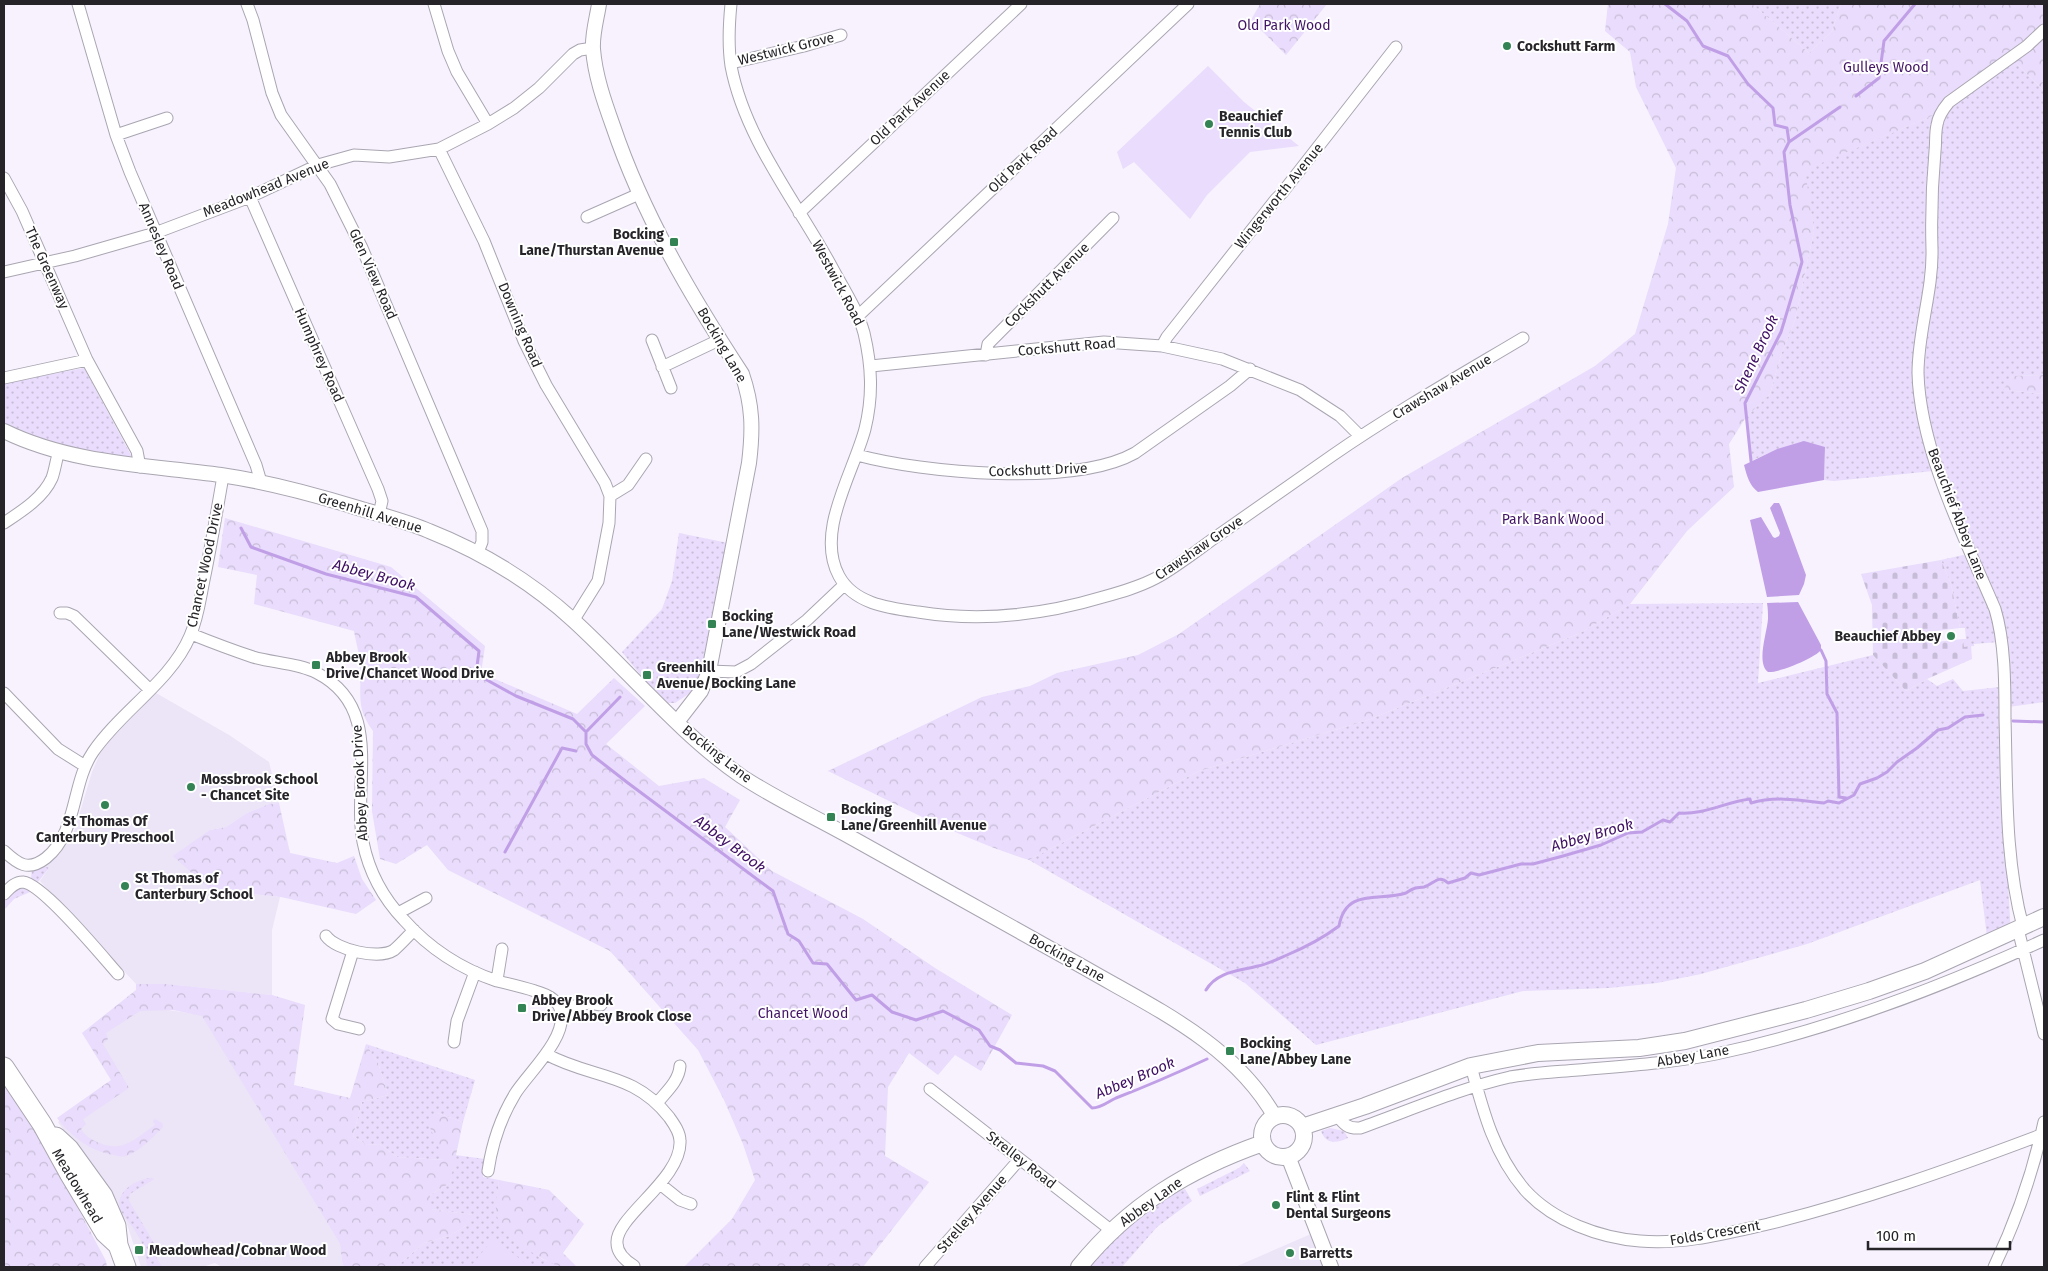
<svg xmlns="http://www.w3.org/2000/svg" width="2048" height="1271" font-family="'Fira Sans',sans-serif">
<defs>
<pattern id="grass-dots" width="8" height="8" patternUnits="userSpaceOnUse" patternTransform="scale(1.25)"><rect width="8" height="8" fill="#e9dcfc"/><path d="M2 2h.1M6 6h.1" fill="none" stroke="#c8bdd8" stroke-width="1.8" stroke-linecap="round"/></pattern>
<pattern id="forest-crowns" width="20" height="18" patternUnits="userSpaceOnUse" patternTransform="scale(1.25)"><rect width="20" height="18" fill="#e9dcfc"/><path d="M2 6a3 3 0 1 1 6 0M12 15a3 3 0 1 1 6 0" fill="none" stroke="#c8bdd8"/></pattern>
<pattern id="cemetery-stones" width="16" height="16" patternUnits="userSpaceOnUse" patternTransform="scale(1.25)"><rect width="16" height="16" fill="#e9dcfc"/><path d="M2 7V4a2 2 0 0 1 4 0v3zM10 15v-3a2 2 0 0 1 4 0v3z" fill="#c8bdd8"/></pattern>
</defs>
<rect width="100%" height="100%" fill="#f7f2fe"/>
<!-- built -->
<path fill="#ece4f7" d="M156 693 229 735 269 762 279 803 269 804 247 813 226 827 210 830 211 890 280 897 272 930V995L166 984H136L40 881 49 868 45 866 72 839 92 772 103 747Z
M138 995 168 1010 202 1015 340 1244 342 1262 344 1267H222L215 1263 202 1267H141L126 1221 58 1122 114 1082 85 1036Z
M1311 1234 1314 1235 1328 1267H1235Z"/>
<!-- grass -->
<path fill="url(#grass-dots)" d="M1752 4H1841L1832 31 1809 53Z
M2015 62 2044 91V373L2043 375 2013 376 2004 390 2044 394V702L2001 708 2007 867 2011 935 1988 945 1980 880 1807 944 1701 974 1657 983 1609 988 1523 991 1316 1045 1245 983 1029 860 1199 771 1368 720 1580 633 1630 604 1763 603 1758 683 1873 655 1906 691 1927 679 1937 686 1953 679 1963 691 2009 686 2004 628 1943 470 1834 481 1824 480 1825 447 1777 449 1751 461 1746 417 1770 394 1781 355 1795 320 1814 231 1804 170 1946 110Z
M84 368 132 457C97 463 36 437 4 424V383Z
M679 533 728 543 704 668 699 680 690 693 675 703H667L659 698 622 652 662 609 672 581Z
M1963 555 1968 557 1993 613 1998 642 1974 644V646L1964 647 1963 639H1966L1965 628H1960L1951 584 1941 560Z
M45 866 49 868 30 892 14 899 4 910V902L19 887 26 888 31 879 32 869Z
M366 1044 475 1080 463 1122 437 1113 445 1160 397 1157 380 1144 367 1145 353 1136 362 1102 388 1095 378 1063Z
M1330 1128 1344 1131 1348 1138C1337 1143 1326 1145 1321 1131Z
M455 1155 485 1159 483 1177 499 1180 496 1207 509 1234 542 1259 563 1267H396L424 1243 449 1236 464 1227 473 1215 430 1209V1195L450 1183Z
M1244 1163 1250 1171 1200 1196 1197 1189 1239 1168Z
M151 1178 154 1179 130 1194 129 1201 154 1243 157 1259 162 1267H147C146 1256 144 1244 137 1234 133 1226 125 1219 121 1211 113 1193 136 1179 151 1178Z
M1185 1189 1192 1201 1157 1227 1122 1267H1089C1110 1243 1154 1197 1185 1189Z"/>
<!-- forest -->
<path fill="url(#forest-crowns)" d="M1260 4H1327L1286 55 1251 20Z
M1608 4H1752L1809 53 1832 31 1841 4H2044V91L2015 62 1946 110 1805 170 1814 231 1795 320 1781 355 1770 394 1746 417 1729 444 1734 487 1687 531 1630 604 1580 633 1368 720 1199 771 1029 860C959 838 894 803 828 771L982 697 1030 686 1057 673 1138 655 1179 634 1402 478 1595 366 1635 334 1668 224 1676 168 1636 87 1630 52 1605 31Z
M2044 373V394L2003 390 2013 376 2043 375Z
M225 518 391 567 485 646 481 673 577 714 614 678 645 706 606 744 659 786 704 778 740 800 725 827 772 871 863 919 935 968 1012 1015 981 1071 955 1055 938 1075 909 1053 888 1087 885 1156 929 1182 863 1267H684L732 1219 755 1180 743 1144 724 1100 698 1050 610 951 448 870 427 845 396 864 380 859 372 811 373 731C355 707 362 694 360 667 360 655 356 643 354 631L254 604 257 575 218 567Z
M279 803 290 853 337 863 354 856 362 879 376 900 356 914 281 897 211 890 173 856 210 830 226 827 247 813 269 804Z
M136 984H166L272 995 305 1005 294 1085 350 1098 366 1044 378 1063 388 1095 362 1102 353 1136 367 1145 380 1144 397 1157 444 1160 428 1123 437 1113 463 1122 450 1183 430 1195V1209L474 1215 464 1227 449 1236 424 1243 396 1267H344L342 1262 340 1244 202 1016 173 1010 140 1011 106 1033 108 1039 103 1044 129 1088 83 1119 86 1124 81 1129C85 1136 92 1140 99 1143 124 1153 136 1138 155 1125L153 1121 155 1119 162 1123 163 1127C152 1138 140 1151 126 1156 122 1157 118 1156 114 1155 90 1151 72 1137 57 1118L111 1080 82 1033 136 990Z
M4 1086 41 1132 56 1167 106 1261 107 1267H4Z
M499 1180 549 1190 584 1224 563 1253 577 1267C572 1267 566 1268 562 1267 543 1262 504 1237 498 1219 493 1207 498 1192 499 1180Z"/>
<!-- cemetery -->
<path fill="url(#cemetery-stones)" d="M1941 560 1951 584 1960 628 1935 631 1936 642 1963 639 1964 647 1971 646 1972 659 1927 679 1906 691 1873 655 1872 605 1861 574Z"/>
<!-- garden -->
<path fill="#e9dcfc" d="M1208 66 1244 102 1299 146 1250 152 1207 195 1190 219 1134 162 1123 169 1117 152Z
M494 1238 530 1267H470Z"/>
<!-- water -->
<path fill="#c09fe7" d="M1804 441 1825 447 1824 480 1758 492C1749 485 1747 476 1744 465L1777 449Z
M1774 503H1779L1781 507 1806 575 1804 584 1799 595 1767 597 1750 520 1761 517 1773 537 1775 538 1779 536 1780 533 1770 508Z
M1798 602 1821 645V650C1815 658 1779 673 1768 672 1756 663 1767 633 1768 619 1768 614 1768 609 1767 603Z"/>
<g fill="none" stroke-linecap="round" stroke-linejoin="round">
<!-- stream -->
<path stroke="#c09fe7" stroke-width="3" d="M1665 4 1687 21 1703 46 1728 56 1748 84 1773 108 1775 125 1787 128 1789 142
M1856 96 1879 78 1884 41 1915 4
M1751 461 1745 403 1781 332 1802 262 1790 205 1784 152 1789 142 1840 107
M241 528 251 547 326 574 416 597 479 651 476 674 516 696 573 719 586 732V744L592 755 628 783 773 891 788 934 799 941 813 963 827 964 856 1000 872 995 892 1012 916 1020 943 1011 979 1030 990 1046 1000 1050 1016 1063 1043 1066 1055 1071 1092 1108C1102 1108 1107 1102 1116 1098 1147 1086 1177 1073 1207 1059
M1821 650 1826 661 1827 694 1837 713 1839 797 1846 798
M2013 721 2044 722
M586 732 620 697
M505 852 562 748 576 751
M1206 990C1217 971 1240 971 1258 966 1268 964 1278 959 1287 955 1306 947 1323 938 1339 926 1346 887 1380 902 1406 893 1408 892 1410 890 1413 889 1416 887 1420 888 1424 887 1434 884 1438 874 1448 883L1465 878 1471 873 1479 875 1521 864H1533L1563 856 1601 845 1628 833 1642 832 1663 820 1670 822 1679 813C1703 815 1726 802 1750 799L1751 803C1775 796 1799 800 1824 803L1828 801 1839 803 1854 795 1860 784 1877 778 1887 772 1897 762 1917 748 1938 730 1948 728 1965 717 1983 715"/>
<!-- minor casing -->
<g stroke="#aaa6b1" stroke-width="13">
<path id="minor" d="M78 4 116 135 130 172 256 465 261 482
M247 4 253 20 272 93 281 115 330 184 362 248 482 531V542L478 552
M434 4 448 51 457 72 488 124
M731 4C729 24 728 46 731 66 745 140 799 205 834 271 845 291 858 311 864 333 872 367 873 396 865 429 853 474 815 532 839 576 854 604 889 608 918 612 980 622 1043 615 1103 597 1121 592 1139 587 1156 578 1176 567 1195 552 1213 539 1253 511 1293 483 1333 455 1394 413 1459 376 1523 338
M731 63 804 46 841 35
M116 135 167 118
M439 149 484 241 524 341 546 385 605 483 610 496
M4 178 22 211 87 360 137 451 140 467
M250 197 378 489 382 501 379 514
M799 213 1021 4
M587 217 639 194
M4 272 75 256 155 233 250 197 318 165 354 155 389 157 439 149 488 124 514 108 539 88 573 54 580 50 593 48
M858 316 1188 4
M652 340 671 388
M1162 346 1167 337 1276 199 1282 193 1396 47
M986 355 988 344 1113 218
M871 366 1104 342 1162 346 1222 359 1300 390 1340 416 1360 436
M662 367 719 340
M4 378 87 360
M857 455C923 473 1074 487 1135 453L1230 386 1250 369
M4 523C22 511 43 498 52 478 55 470 56 460 59 451
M60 613H67L74 616 150 690
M573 621 598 581 609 523 610 496 628 485 646 459
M191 634C211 642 232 650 253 657 273 663 298 663 317 673 385 708 352 784 363 842 369 872 383 898 404 920 429 948 461 969 497 981 510 984 523 987 535 991 546 994 558 999 561 1011 567 1039 528 1073 515 1094 501 1117 492 1144 488 1171
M709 671 736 672 751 664 807 620 844 585
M4 693 58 749 85 766
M4 851C18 864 28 872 46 858 78 832 71 784 93 752 121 711 171 681 190 636 198 618 200 599 204 580 211 546 217 511 223 476
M4 894C9 889 14 882 23 882 43 884 102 956 118 974
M398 913 426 898
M2023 927C2005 860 2007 788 2005 719 2005 684 2005 642 1995 609 1965 539 1920 450 1918 373 1918 331 1933 291 1932 249 1931 216 1932 184 1935 151 1936 143 1935 133 1937 125 1938 116 1944 108 1949 102L2027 46 2044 30
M2018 929 2044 1034
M326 936C336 950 379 960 394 950 401 944 408 936 414 930
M353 951 332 1019 338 1024 359 1029
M497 980 502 949
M560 1009 589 1003 601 1005
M454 1042 457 1021 475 972
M546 1054C591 1079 633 1071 669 1117 674 1124 680 1132 680 1141 682 1179 615 1217 617 1243 617 1254 626 1261 634 1266
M1471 1066C1483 1111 1494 1154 1525 1190 1553 1221 1600 1238 1640 1241 1683 1245 1727 1233 1768 1224 1861 1201 1951 1169 2041 1135
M930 1089 1112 1231
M657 1103C666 1092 679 1081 680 1066
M1337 1115C1343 1124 1348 1129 1360 1128 1408 1111 1461 1088 1510 1077 1532 1073 1555 1072 1578 1070 1624 1066 1671 1063 1716 1054 1830 1030 1939 988 2044 940
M660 1184 680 1200 691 1204
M925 1267 1019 1160
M1994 1267C2016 1221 2033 1172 2044 1122"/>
</g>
<!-- tertiary casing -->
<g stroke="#aaa6b1" stroke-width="16">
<path id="tertiary" d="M599 4C597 18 592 34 593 49 595 75 604 101 613 126 643 215 691 296 742 374 753 406 753 430 749 463L709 671 701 691 677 722
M4 431C71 464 148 465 221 475 268 482 313 494 358 508 381 515 406 521 429 531 482 552 530 581 573 620 628 670 680 734 741 776 774 798 811 815 845 834 925 879 1005 923 1085 968 1154 1008 1234 1044 1275 1117
M1288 1156 1331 1267"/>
</g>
<!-- secondary casing -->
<g stroke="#aaa6b1" stroke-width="18">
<path id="secondary" d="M1262 1136a21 21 0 1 1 42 0a21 21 0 1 1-42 0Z
M1302 1127 1365 1106 1471 1066 1538 1053 1639 1048 1685 1041 1806 1010 1869 991 1925 971 2044 917
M1079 1267C1129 1205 1189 1169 1263 1143"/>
</g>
<!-- trunk casing -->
<g stroke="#aaa6b1" stroke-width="21">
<path id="trunk" d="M4 1067 42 1124 69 1173 105 1233 118 1245
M56 1137 69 1149 103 1196 116 1226 118 1245 126 1267"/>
</g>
<!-- minor -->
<use href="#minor" stroke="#fff" stroke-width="11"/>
<!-- tertiary -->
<use href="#tertiary" stroke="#fff" stroke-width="14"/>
<!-- secondary -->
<use href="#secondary" stroke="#fff" stroke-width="16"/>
<!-- trunk -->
<use href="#trunk" stroke="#fff" stroke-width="19"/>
</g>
<!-- markers -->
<g fill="#338354" stroke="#fff" stroke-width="2">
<circle cx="1507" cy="46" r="5"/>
<circle cx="1209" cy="124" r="5"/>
<rect x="669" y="237" width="10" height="10" rx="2.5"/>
<rect x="707" y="619" width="10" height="10" rx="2.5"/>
<circle cx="1951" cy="636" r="5"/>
<rect x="311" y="660" width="10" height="10" rx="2.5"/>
<rect x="642" y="670" width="10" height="10" rx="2.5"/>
<circle cx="191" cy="787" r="5"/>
<circle cx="105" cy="805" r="5"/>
<rect x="826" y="812" width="10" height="10" rx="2.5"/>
<circle cx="125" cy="886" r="5"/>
<rect x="517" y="1003" width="10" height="10" rx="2.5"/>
<rect x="1225" y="1046" width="10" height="10" rx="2.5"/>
<circle cx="1276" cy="1205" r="5"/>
<rect x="134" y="1245" width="10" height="10" rx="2.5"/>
<circle cx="1290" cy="1253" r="5"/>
</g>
<g text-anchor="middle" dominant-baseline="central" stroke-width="4" stroke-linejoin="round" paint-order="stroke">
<!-- park labels -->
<g font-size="14" fill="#421466" stroke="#fff">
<text x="1284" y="25">Old Park Wood</text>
<text x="1886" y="67">Gulleys Wood</text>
<text x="1553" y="519">Park Bank Wood</text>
<text x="803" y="1013">Chancet Wood</text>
</g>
<!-- poi labels -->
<g font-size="14" font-weight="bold" fill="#262428" stroke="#fff" text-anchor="start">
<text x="1517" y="46">Cockshutt Farm</text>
<text x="1219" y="116">Beauchief<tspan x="1219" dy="16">Tennis Club</tspan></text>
<text x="664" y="234" text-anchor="end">Bocking<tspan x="664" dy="16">Lane/Thurstan Avenue</tspan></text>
<text x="722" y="616">Bocking<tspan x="722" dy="16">Lane/Westwick Road</tspan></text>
<text x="1941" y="636" text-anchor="end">Beauchief Abbey</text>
<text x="326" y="657">Abbey Brook<tspan x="326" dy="16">Drive/Chancet Wood Drive</tspan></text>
<text x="657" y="667">Greenhill<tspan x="657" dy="16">Avenue/Bocking Lane</tspan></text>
<text x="201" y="779">Mossbrook School<tspan x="201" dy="16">- Chancet Site</tspan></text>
<text x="841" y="809">Bocking<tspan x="841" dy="16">Lane/Greenhill Avenue</tspan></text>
<text x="105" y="821" text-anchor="middle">St Thomas Of<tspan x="105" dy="16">Canterbury Preschool</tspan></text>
<text x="135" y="878">St Thomas of<tspan x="135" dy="16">Canterbury School</tspan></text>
<text x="532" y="1000">Abbey Brook<tspan x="532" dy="16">Drive/Abbey Brook Close</tspan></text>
<text x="1240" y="1043">Bocking<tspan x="1240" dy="16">Lane/Abbey Lane</tspan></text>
<text x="1286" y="1197">Flint &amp; Flint<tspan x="1286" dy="16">Dental Surgeons</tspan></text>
<text x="149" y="1250">Meadowhead/Cobnar Wood</text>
<text x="1300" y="1253">Barretts</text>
</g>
<!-- street labels -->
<g font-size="14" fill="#262428" stroke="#fff">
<text transform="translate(786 49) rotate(-14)">Westwick Grove</text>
<text transform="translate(910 108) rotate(-43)">Old Park Avenue</text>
<text transform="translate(1023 160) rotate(-43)">Old Park Road</text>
<text transform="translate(266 188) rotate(-22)">Meadowhead Avenue</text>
<text transform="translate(1279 196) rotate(-51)">Wingerworth Avenue</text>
<text transform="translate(161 246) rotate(67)">Annesley Road</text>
<text transform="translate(47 268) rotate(66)">The Greenway</text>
<text transform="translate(373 274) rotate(66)">Glen View Road</text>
<text transform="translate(838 283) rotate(62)">Westwick Road</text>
<text transform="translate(1047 285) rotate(-45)">Cockshutt Avenue</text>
<text transform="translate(520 325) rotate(67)">Downing Road</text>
<text transform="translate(722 345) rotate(60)">Bocking Lane</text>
<text transform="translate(1067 347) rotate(-5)">Cockshutt Road</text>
<text transform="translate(319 355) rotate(66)">Humphrey Road</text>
<text transform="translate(1442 387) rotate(-31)">Crawshaw Avenue</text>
<text transform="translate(1038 470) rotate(-2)">Cockshutt Drive</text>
<text transform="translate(370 513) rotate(17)">Greenhill Avenue</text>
<text transform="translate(1957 514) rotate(69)">Beauchief Abbey Lane</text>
<text transform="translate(1199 548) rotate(-34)">Crawshaw Grove</text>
<text transform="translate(205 565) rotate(-78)">Chancet Wood Drive</text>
<text transform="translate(717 754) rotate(38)">Bocking Lane</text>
<text transform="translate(360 783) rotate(-93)">Abbey Brook Drive</text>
<text transform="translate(1067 958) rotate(29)">Bocking Lane</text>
<text transform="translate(1693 1056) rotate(-10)">Abbey Lane</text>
<text transform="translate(1021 1160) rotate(38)">Strelley Road</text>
<text transform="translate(77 1186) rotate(59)">Meadowhead</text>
<text transform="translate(1151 1202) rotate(-36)">Abbey Lane</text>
<text transform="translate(972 1214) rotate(-49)">Strelley Avenue</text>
<text transform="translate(1715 1233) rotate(-10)">Folds Crescent</text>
</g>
<!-- water labels -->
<g font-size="15" font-style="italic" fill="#3e0f63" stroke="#fff">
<text transform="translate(1756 354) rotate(-65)">Shene Brook</text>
<text transform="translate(374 575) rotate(15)">Abbey Brook</text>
<text transform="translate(1592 835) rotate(-16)">Abbey Brook</text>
<text transform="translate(730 844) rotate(37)">Abbey Brook</text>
<text transform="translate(1135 1078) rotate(-23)">Abbey Brook</text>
</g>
</g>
<!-- border -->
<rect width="2048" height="1271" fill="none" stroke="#262428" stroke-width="10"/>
<!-- scale -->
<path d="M1868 1241v8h142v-8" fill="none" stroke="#262428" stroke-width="2.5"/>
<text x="1876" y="1241" font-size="15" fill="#262428" stroke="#ffffff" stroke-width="4" paint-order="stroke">100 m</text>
</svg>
